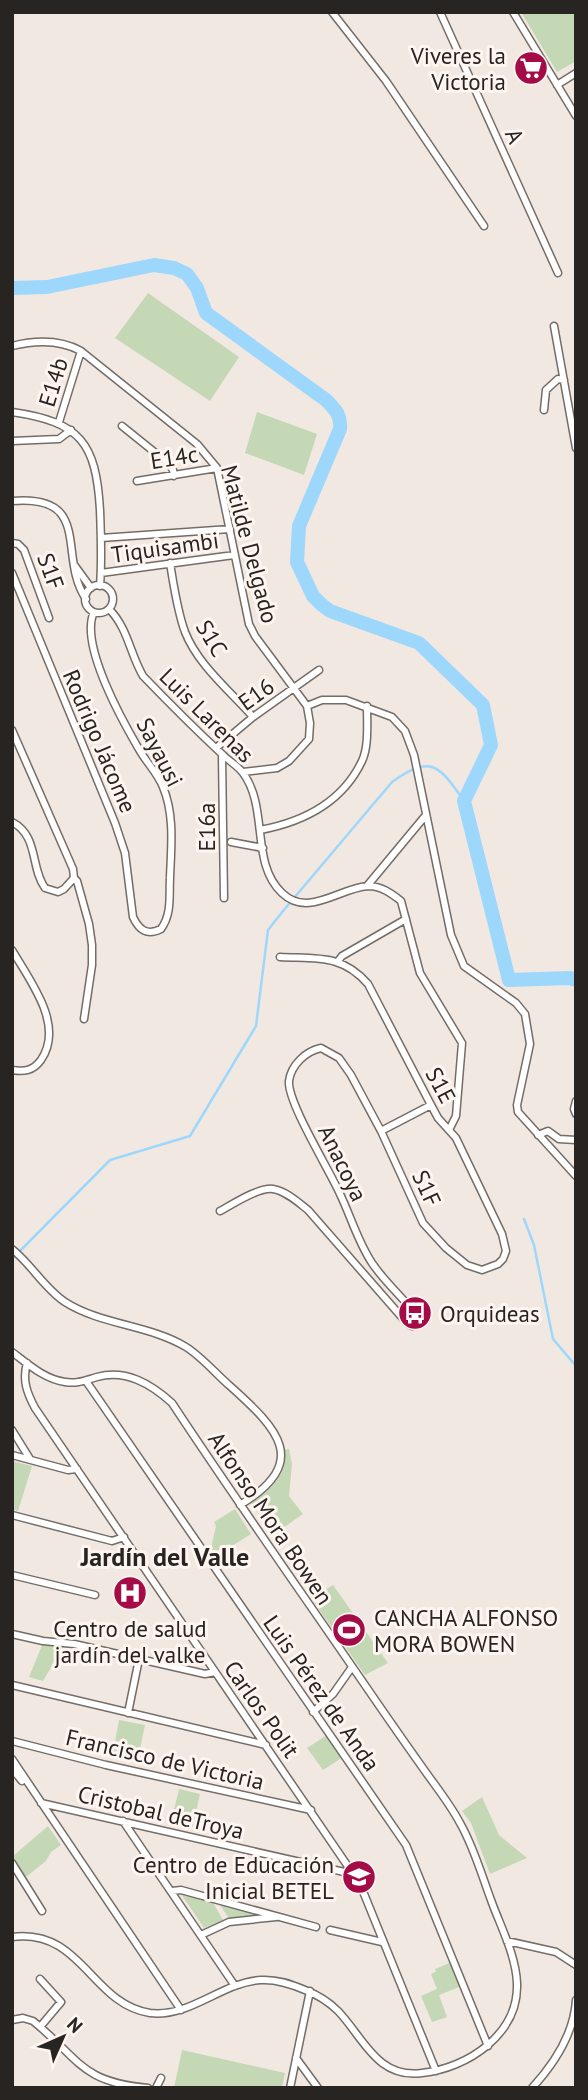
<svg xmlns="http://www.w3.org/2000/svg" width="588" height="2100" font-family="'PT Sans',sans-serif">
<rect width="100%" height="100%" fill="#f2e8e2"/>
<!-- green -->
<path fill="#c4d8b5" d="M521 12H576V61L557 72Z
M148 293 239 357 210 401 115 338Z
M257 412 317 434 304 475 245 453Z
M289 1449 292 1464 289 1496 303 1514 273 1535 251 1503C271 1489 287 1477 285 1450Z
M12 1461 32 1466 18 1511 14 1510Z
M235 1509 251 1534 232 1546 229 1544 209 1557 216 1526 214 1522Z
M333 1585 388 1663 365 1675 311 1598Z
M62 1642 65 1644 43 1681 29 1677 43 1643 51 1645Z
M119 1720 145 1725 138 1759 113 1753Z
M327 1735 343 1757 323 1770 307 1748Z
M179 1789 200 1794 193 1826 171 1822Z
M482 1797 499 1835 527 1858 490 1874 471 1823 462 1811Z
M48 1826 61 1845 51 1852 46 1861 26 1877 13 1856Z
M179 1891 212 1901 223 1920 204 1928Z
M218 1902 262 1912V1916L230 1920Z
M452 1962 462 1986 439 1995 447 2017 432 2022 421 1996 437 1989 431 1974 436 1972 435 1969Z
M182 2050 285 2073 282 2088H174Z"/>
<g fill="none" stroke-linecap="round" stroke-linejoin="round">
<!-- stream -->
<path stroke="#9ed7fc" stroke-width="2.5" d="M524 1219 534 1245 553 1339 576 1366
M12 1259 110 1160 190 1136 256 1026 268 930 283 911 392 782C431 754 439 765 464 801"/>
<!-- river -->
<path stroke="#9ed7fc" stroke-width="14" d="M12 288 47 287 154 265 174 268 187 274 197 288 206 313 326 400C336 410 341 415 340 429L299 526 297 562 313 596 322 605 330 611 419 643 483 705 491 745 464 801 509 980 570 978 576 980"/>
<!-- minor casing -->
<g stroke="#746c67" stroke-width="9">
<path id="minor" d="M332 12 386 81 484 226
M440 12 558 273
M513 12 576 116
M557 85 576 73
M554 326 576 448
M12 346C36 340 59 339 81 351L197 444 217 468 249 624 255 636 307 706 310 723 309 739 289 761 277 768 243 772
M544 410 546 390 558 379 564 380
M12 412C81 422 96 443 100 510 101 535 102 561 100 586
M59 422 81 351
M122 426 168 463 173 470 174 476
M12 441 59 439 71 430
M137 481 217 468
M12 501C94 494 57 557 86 599
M101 538 230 529
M12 543 18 544 24 550 49 618
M170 563C174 587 177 610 185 632 198 665 230 691 253 717
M75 566 91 588
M12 573 115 823 125 853 133 917C139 930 147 936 161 929 172 914 169 896 170 878 171 848 175 816 163 787 158 774 147 763 140 751 123 722 79 644 94 612
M101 573 234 555
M85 599a14 14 0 1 1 28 0a14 14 0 1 1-28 0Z
M109 609C128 628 130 654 143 676 169 703 196 730 223 755 229 761 238 766 243 773 269 808 250 863 282 893 308 918 339 888 368 886 381 886 391 893 401 901L420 973 462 1043 456 1116 449 1130
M307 706 322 700H346L392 717 405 731 414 755 451 935 464 966 516 1003 525 1014 530 1044 517 1105 518 1112 576 1176
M12 730 73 869 74 878 77 881 89 924 92 945V965L84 1019
M216 748 253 717 319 670
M222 755 224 898
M12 822C39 836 30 867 45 888L58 892 64 889 74 878
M260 830C303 822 342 803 362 761 369 746 367 723 367 706
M231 842 263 848
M367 886 426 815
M12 950C30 981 65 1025 41 1060 33 1071 24 1072 12 1070
M338 961 342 956 406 919
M576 1101 574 1109 576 1114
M381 1131 431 1105
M538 1135 548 1131 559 1139 576 1140
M220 1211C233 1204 259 1187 273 1189 286 1191 299 1203 308 1210L406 1322 412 1326 418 1325 419 1319 415 1313C401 1296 384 1281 372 1263 358 1242 351 1217 340 1194 330 1171 287 1102 289 1081 291 1065 306 1051 321 1048L339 1058 351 1075 381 1131 423 1223 446 1248 467 1265 482 1270 498 1264 503 1259 506 1251 502 1234 456 1138 438 1118 431 1105 368 984C342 954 317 959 280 957
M12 1249C32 1265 44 1288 65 1302 101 1325 150 1325 186 1347 202 1357 216 1374 230 1386 278 1429 311 1462 240 1505
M12 1352C28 1364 44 1379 65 1382 77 1384 86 1380 97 1377 126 1369 151 1384 172 1403 226 1485 282 1565 338 1646 365 1685 392 1725 420 1764 433 1783 449 1802 460 1823 475 1849 483 1880 494 1908 503 1931 516 1958 517 1983 519 2034 468 2068 422 2073 377 2079 363 2037 338 2011 328 2001 318 1995 305 1990 291 1984 277 1979 261 1980 222 1982 190 2018 150 2013 91 2004 82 1928 12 1937
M27 1363C22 1380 27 1393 35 1408L360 1884 436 2071
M86 1381 406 1845 488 2046
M12 1430 30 1459
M12 1455 68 1470 77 1469
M12 1515 112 1541 124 1537
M12 1575 95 1595
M12 1634 43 1641 74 1644 205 1674 215 1672
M12 1685 266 1745
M313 1712 333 1694 352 1667
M128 1713 139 1659
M12 1741 106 1765 311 1810
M12 1759 181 2010
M12 1769 22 1781
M41 1803 353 1874
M123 1821 235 1986
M12 1863 42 1911
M172 1891 181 1890 316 1927
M330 1930 382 1942
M201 1935 229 1922 276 1917
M507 1941 556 1952 576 1965
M40 1979 61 2002 40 2027
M12 2020 23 2018 33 2021C80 2059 80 2082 148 2088
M296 2058 318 2088
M156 2088 161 2078
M290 2088 310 1991
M532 2088C554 2064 574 2033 576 2000"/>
</g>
<!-- minor -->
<use href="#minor" stroke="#fff" stroke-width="6"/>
</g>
<!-- icons -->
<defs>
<g id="supermarket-disc" transform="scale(1.75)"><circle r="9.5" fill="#a40c47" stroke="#fff5f0"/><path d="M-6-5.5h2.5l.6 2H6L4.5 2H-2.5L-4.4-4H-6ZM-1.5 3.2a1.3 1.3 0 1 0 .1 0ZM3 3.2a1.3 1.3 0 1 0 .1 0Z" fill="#fff"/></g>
<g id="bus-disc" transform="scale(1.75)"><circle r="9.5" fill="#a40c47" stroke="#fff5f0"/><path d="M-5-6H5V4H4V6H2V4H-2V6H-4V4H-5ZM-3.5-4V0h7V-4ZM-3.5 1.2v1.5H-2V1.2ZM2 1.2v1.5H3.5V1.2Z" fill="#fff"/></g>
<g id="hospital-disc" transform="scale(1.75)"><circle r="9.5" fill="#a40c47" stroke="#fff5f0"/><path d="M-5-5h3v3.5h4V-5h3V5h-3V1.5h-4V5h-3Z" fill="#fff"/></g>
<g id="stadium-disc" transform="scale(1.75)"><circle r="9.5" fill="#a40c47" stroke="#fff5f0"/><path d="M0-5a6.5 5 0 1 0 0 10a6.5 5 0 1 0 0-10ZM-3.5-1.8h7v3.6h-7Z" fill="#fff"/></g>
<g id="school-disc" transform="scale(1.75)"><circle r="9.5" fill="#a40c47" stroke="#fff5f0"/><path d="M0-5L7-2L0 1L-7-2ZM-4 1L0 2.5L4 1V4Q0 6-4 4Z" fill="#fff"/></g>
</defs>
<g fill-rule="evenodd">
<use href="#supermarket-disc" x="531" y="68"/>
<use href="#bus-disc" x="415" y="1313"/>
<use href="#hospital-disc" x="130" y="1593"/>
<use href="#stadium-disc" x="349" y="1630"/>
<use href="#school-disc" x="359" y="1877"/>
</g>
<g text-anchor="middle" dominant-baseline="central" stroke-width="6" stroke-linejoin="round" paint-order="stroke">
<!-- poi labels -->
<g font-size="23" fill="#272422" stroke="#fff5f0" text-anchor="end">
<text x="506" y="55">Viveres la<tspan x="506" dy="26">Victoria</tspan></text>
<text x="440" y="1313" text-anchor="start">Orquideas</text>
<text x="374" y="1617" text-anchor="start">CANCHA ALFONSO<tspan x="374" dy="26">MORA BOWEN</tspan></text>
<text x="130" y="1628" text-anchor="middle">Centro de salud<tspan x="130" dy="26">jardín del valke</tspan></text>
<text x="334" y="1864">Centro de Educación<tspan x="334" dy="26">Inicial BETEL</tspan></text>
</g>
<!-- street labels -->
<g font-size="23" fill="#272422" stroke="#fff5f0">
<text transform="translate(515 136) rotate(66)">A</text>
<text transform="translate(53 382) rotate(-73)">E14b</text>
<text transform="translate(174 457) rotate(-9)">E14c</text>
<text transform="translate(250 544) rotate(75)">Matilde Delgado</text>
<text transform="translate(165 547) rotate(-8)">Tiquisambi</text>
<text transform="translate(51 571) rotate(70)">S1F</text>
<text transform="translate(212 638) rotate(59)">S1C</text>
<text transform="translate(256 694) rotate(-36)">E16</text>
<text transform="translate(207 715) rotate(45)">Luis Larenas</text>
<text transform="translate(100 741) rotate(67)">Rodrigo Jácome</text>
<text transform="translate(160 752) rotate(63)">Sayausi</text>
<text transform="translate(206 827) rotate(-90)">E16a</text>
<text transform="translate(441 1085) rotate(62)">S1E</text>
<text transform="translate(343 1163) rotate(64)">Anacoya</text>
<text transform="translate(427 1188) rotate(65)">S1F</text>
<text transform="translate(271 1518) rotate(56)">Alfonso Mora Bowen</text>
<text transform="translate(322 1693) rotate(55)">Luis Pérez de Anda</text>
<text transform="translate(262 1709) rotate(55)">Carlos Polit</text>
<text transform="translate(165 1759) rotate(13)">Francisco de Victoria</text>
<text transform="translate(161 1812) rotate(13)">Cristobal deTroya</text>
</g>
<!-- quarter labels -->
<g font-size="26" font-weight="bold" fill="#272422" stroke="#fff5f0">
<text x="165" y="1556">Jardín del Valle</text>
</g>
</g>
<!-- border -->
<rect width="588" height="2100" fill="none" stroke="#272422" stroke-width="28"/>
<!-- north arrow -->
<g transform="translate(63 2037) rotate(45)" stroke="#fff5f0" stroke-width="5" paint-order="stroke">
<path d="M0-5L12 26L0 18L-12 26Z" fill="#272422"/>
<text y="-10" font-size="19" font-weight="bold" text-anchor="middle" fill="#272422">N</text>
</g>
</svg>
